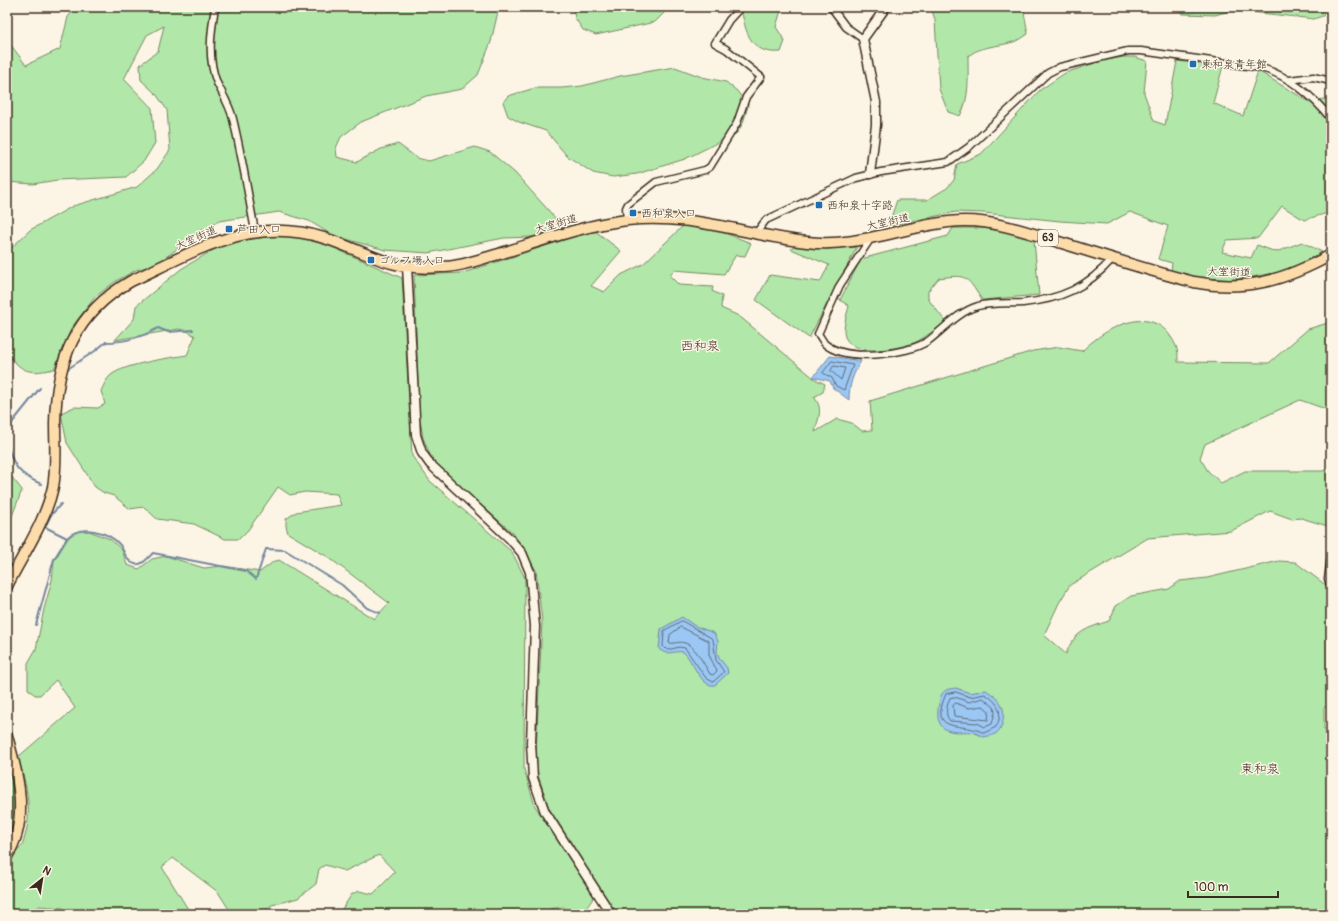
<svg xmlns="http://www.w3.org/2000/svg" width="1338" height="921" font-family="Pangolin,'Klee One',sans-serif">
<rect width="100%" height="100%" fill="#fcf5e5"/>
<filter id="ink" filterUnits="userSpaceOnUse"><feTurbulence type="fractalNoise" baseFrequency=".025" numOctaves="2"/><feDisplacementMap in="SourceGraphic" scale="8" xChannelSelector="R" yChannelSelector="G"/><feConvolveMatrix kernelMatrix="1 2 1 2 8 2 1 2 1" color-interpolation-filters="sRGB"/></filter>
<g filter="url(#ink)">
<!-- green -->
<path fill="#b1e7a9" stroke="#768864" d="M76 7H499L491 42 478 75 462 89 426 96 361 122 341 137 336 148 337 157 357 162 381 149 398 144 417 158 429 161 475 147 490 152 515 173 558 221 561 236 504 238 428 253 385 250 332 235 309 221 279 212 219 221 202 230 157 264 136 270 116 281 95 297 72 327 54 369C31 374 23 374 7 353V252L30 230 73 206 137 187 157 169 170 150 167 110 156 94 141 80 140 65 158 51 164 26 147 35 124 79 152 108 155 143 144 161 126 177 57 180 33 184 7 182V40L26 65 60 49 68 17Z
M573 7H670L655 22 596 35 583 30 575 18Z
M741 7H782L776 27 785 41 781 52C750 55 745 31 741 7Z
M931 7H1023L1028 34C1011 49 985 42 968 56 968 77 970 98 960 116L948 112 939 89 935 20Z
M1178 7H1331V13L1314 19 1233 10 1215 15 1183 14Z
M1124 57H1135L1147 61 1144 93 1154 121 1165 125 1177 61 1223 66 1213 103 1243 116 1258 71 1306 100 1331 99V212L1304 220 1282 206 1258 238 1227 240 1222 252 1251 258 1257 245 1276 252 1302 242 1322 252 1286 271 1246 278 1214 281 1171 271 1172 263 1158 259 1168 226 1130 212 1107 224 1060 221 984 213 956 212 888 226 897 200H927L947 188 954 180 957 164 981 154 1040 90 1065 73 1104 60Z
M675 67 702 77 726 82 737 91 748 106 743 123 737 133 685 159 637 174 613 177 593 173 567 156 546 131 519 122 508 116 503 102 508 96 535 88H562L582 86 620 76Z
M684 225 717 230 751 243 745 256 736 255 724 274 674 270 670 276 679 285 713 287 712 291 722 296 721 308 739 316 815 379 825 384 823 392 814 397C824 409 818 418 815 432L837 419 852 423 862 431 872 430 870 401 1033 351 1059 347 1082 351C1106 327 1154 300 1175 344 1178 349 1178 356 1178 362L1269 363 1308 329 1331 322V411L1300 400 1205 444 1200 458 1208 471 1221 483 1245 471H1323L1331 466V527L1301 518 1292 519 1270 511 1231 531 1148 538 1070 585 1059 603 1044 635 1066 654C1074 631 1088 628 1109 621L1116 606 1131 596 1169 589 1180 581 1207 578 1279 561 1295 562 1331 589V707H1324V729H1331V914H617L549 808 538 775 536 754 542 621 536 570 513 533 442 471 431 457 423 438 419 413 414 275 463 273 594 230 621 251 591 286 604 292 621 275 643 264Z
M953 228H988L1034 240 1039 295 982 300C966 276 968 274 939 278L928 291V299L946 322C937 328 927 336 918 341 901 349 854 358 845 337 842 329 847 314 849 306L840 300 861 259 948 236Z
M281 235 314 239 402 278 412 456 430 481 512 552 525 578 524 769 535 806 594 897C584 912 580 919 563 907L550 909 547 914H311L322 911 340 912 352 894 359 891 373 894 395 872 379 855 345 871 325 865 319 869 316 884 298 898 272 905 259 914H232L218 892 173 858 162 867 191 914H62L63 908 39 906 33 914H7C7 899 4 882 7 868 8 860 18 852 22 845 34 815 27 786 18 757L75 708 56 680 40 695H35L28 689V663L36 649 44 609 52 580 54 561 70 535 80 531H89L110 539 122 550 127 565 139 569 152 559 166 556 204 568 224 566 260 572 273 562 279 560 374 619 389 603 328 557 288 533 286 526V519L296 512 341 505 337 494 305 492 290 495 278 487 248 530 239 539H225L194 524 157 519 144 507 130 509 114 496 104 493 95 487 67 443 61 413 74 407 98 408 105 404 101 391C104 385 106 379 111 375 125 364 168 358 187 355L195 336 189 332 179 329 115 340 134 319 136 306 181 269 225 243Z
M795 245 827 249 857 247 809 338 756 300 770 275 820 282 829 265 791 249Z
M7 471 22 490 7 529Z
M7 755C13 786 19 817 7 847Z"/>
<!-- water -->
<path fill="#9ac7f4" stroke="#74889e" d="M830 356 861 361C853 374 849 385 849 400L833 388 830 381 813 377Z
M682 617 695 626 714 633 718 641 717 652 720 659 727 668 728 673 715 685C700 688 693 659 683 652 674 650 667 657 659 649L661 629Z
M956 688 970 693 986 690C998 698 1006 705 1003 720 1002 726 1000 731 995 734 992 736 987 736 983 737 970 728 963 734 950 731 934 727 937 708 941 696 944 689 949 689 956 688Z"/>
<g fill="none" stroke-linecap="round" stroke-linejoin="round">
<!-- shore -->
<path stroke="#616974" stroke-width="1" d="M832 361 853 365 844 390 836 386 832 378 823 373Z
M834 366 845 368 841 380 831 371Z
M682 621 713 639 716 660 724 672 713 682 706 678 685 648 679 647 668 650 663 647 664 631Z
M681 627 709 641V655L717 671 713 675 710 674C704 665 696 646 685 643 679 641 674 644 669 643L670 635Z
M956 692 970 697 985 694C998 702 1004 712 996 727L984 733C963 721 927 736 946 694Z
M955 697 969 702 983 698 994 707 995 712 992 724 985 727 977 723 950 721C944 714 947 705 950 698Z
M956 703 969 708 983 706 989 711 988 720 954 716 953 706Z"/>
<!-- stream -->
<path stroke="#74889e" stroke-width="2" d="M66 370 95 351 106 342C126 342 141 338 158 328L168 332 193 330
M7 429 40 388
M7 443C13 466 18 474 41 484
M61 504 51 515 45 527 67 538C81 524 108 531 120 545 125 552 126 562 135 564 142 566 148 558 153 553L246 571 256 579 266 549 285 550 342 585 367 608 380 613
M36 625 54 559 67 538"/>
<!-- minor casing -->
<g stroke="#3b2a1e" stroke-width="9">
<path id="minor" d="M215 7C211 32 207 58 217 83 223 95 230 106 233 119 242 156 248 194 255 231
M831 7 846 27 863 39
M1289 80 1313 77 1331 81
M627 220 626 208 628 204 656 182 705 170 710 167 737 123 746 97 761 77 726 49 715 43 729 20 741 7
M756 233 766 220 856 178 881 172 948 162 969 147 1048 73 1060 67 1128 51H1141L1261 68C1288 75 1314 97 1331 119
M871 238 840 285 818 334C821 337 823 342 825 344 846 362 907 355 928 341 944 329 958 312 978 306 993 302 1007 304 1023 303 1061 299 1087 288 1113 258
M1331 556 1328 579 1331 586"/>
</g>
<!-- tertiary casing -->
<g stroke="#3b2a1e" stroke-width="11">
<path id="tertiary" d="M870 174 876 125V102L863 39 886 7
M407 266 416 435 422 453 430 464 509 538 522 553 530 572 535 626 531 743 533 778 545 812 611 914"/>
</g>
<!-- primary casing -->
<g stroke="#3b2a1e" stroke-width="13">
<path id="primary" d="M7 586C23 554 45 523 53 487 57 466 55 445 55 423 56 361 75 313 131 281 196 251 250 215 324 238 351 246 380 263 407 266 418 268 430 268 440 267 461 267 480 259 499 254 541 241 584 225 627 220 694 213 744 235 807 242 861 249 911 222 965 221 998 221 1030 233 1062 243 1105 256 1149 271 1194 282 1246 292 1285 280 1331 255
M7 736C18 775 30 819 7 856"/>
</g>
<!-- minor -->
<use href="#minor" stroke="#fcf5e5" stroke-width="6"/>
<!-- tertiary -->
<use href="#tertiary" stroke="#fcf5e5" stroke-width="8"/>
<!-- primary -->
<use href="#primary" stroke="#fddcac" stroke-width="10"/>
</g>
</g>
<!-- markers -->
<g fill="#1f6fb2" stroke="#fcf5e5" stroke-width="1.5">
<rect x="1189" y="60" width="8" height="8" rx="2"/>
<rect x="815" y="201" width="8" height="8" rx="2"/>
<rect x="629" y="209" width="8" height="8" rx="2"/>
<rect x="225" y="225" width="8" height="8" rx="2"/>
<rect x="367" y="256" width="8" height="8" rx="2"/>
</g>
<g text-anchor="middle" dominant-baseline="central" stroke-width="3" stroke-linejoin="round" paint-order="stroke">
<!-- shield labels -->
<rect fill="#fcf5e5" stroke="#75675a" stroke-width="1" x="1038" y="230" width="20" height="16" rx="3"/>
<g font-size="10" font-weight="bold" fill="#3b2a1e">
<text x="1048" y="238">63</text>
</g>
<!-- poi labels -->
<g font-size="11" fill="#3b2a1e" stroke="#fcf5e5" text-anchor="start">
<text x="1201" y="64">東和泉青年館</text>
<text x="827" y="205">西和泉十字路</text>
<text x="641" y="213">西和泉入口</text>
<text x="237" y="229">芦田入口</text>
<text x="379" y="260">ゴルフ場入口</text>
</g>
<!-- street labels -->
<g font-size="11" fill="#3b2a1e" stroke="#fcf5e5">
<text transform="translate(888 222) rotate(-13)">大室街道</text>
<text transform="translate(556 224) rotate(-16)">大室街道</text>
<text transform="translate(196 238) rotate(-24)">大室街道</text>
<text transform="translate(1229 272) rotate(1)">大室街道</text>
</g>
<!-- quarter labels -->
<g font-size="13" fill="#3b2a1e" stroke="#fcf5e5">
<text x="700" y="346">西和泉</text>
<text x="1260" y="769">東和泉</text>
</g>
</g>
<!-- margin -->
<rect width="1338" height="921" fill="none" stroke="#fcf5e5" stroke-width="24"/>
<rect x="12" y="12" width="1314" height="897" fill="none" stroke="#3b2a1e" stroke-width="1.5" filter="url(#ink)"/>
<!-- north arrow -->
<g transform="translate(42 879) rotate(30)" stroke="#fcf5e5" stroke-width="3" paint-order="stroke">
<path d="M0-3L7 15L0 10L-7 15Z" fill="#3b2a1e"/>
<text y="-6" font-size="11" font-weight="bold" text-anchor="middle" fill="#3b2a1e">N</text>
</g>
<!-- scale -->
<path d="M1188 891v6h90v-6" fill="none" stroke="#3b2a1e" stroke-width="2"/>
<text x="1194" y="891" font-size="12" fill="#3b2a1e" stroke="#fcf5e5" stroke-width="3" paint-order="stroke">100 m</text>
</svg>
